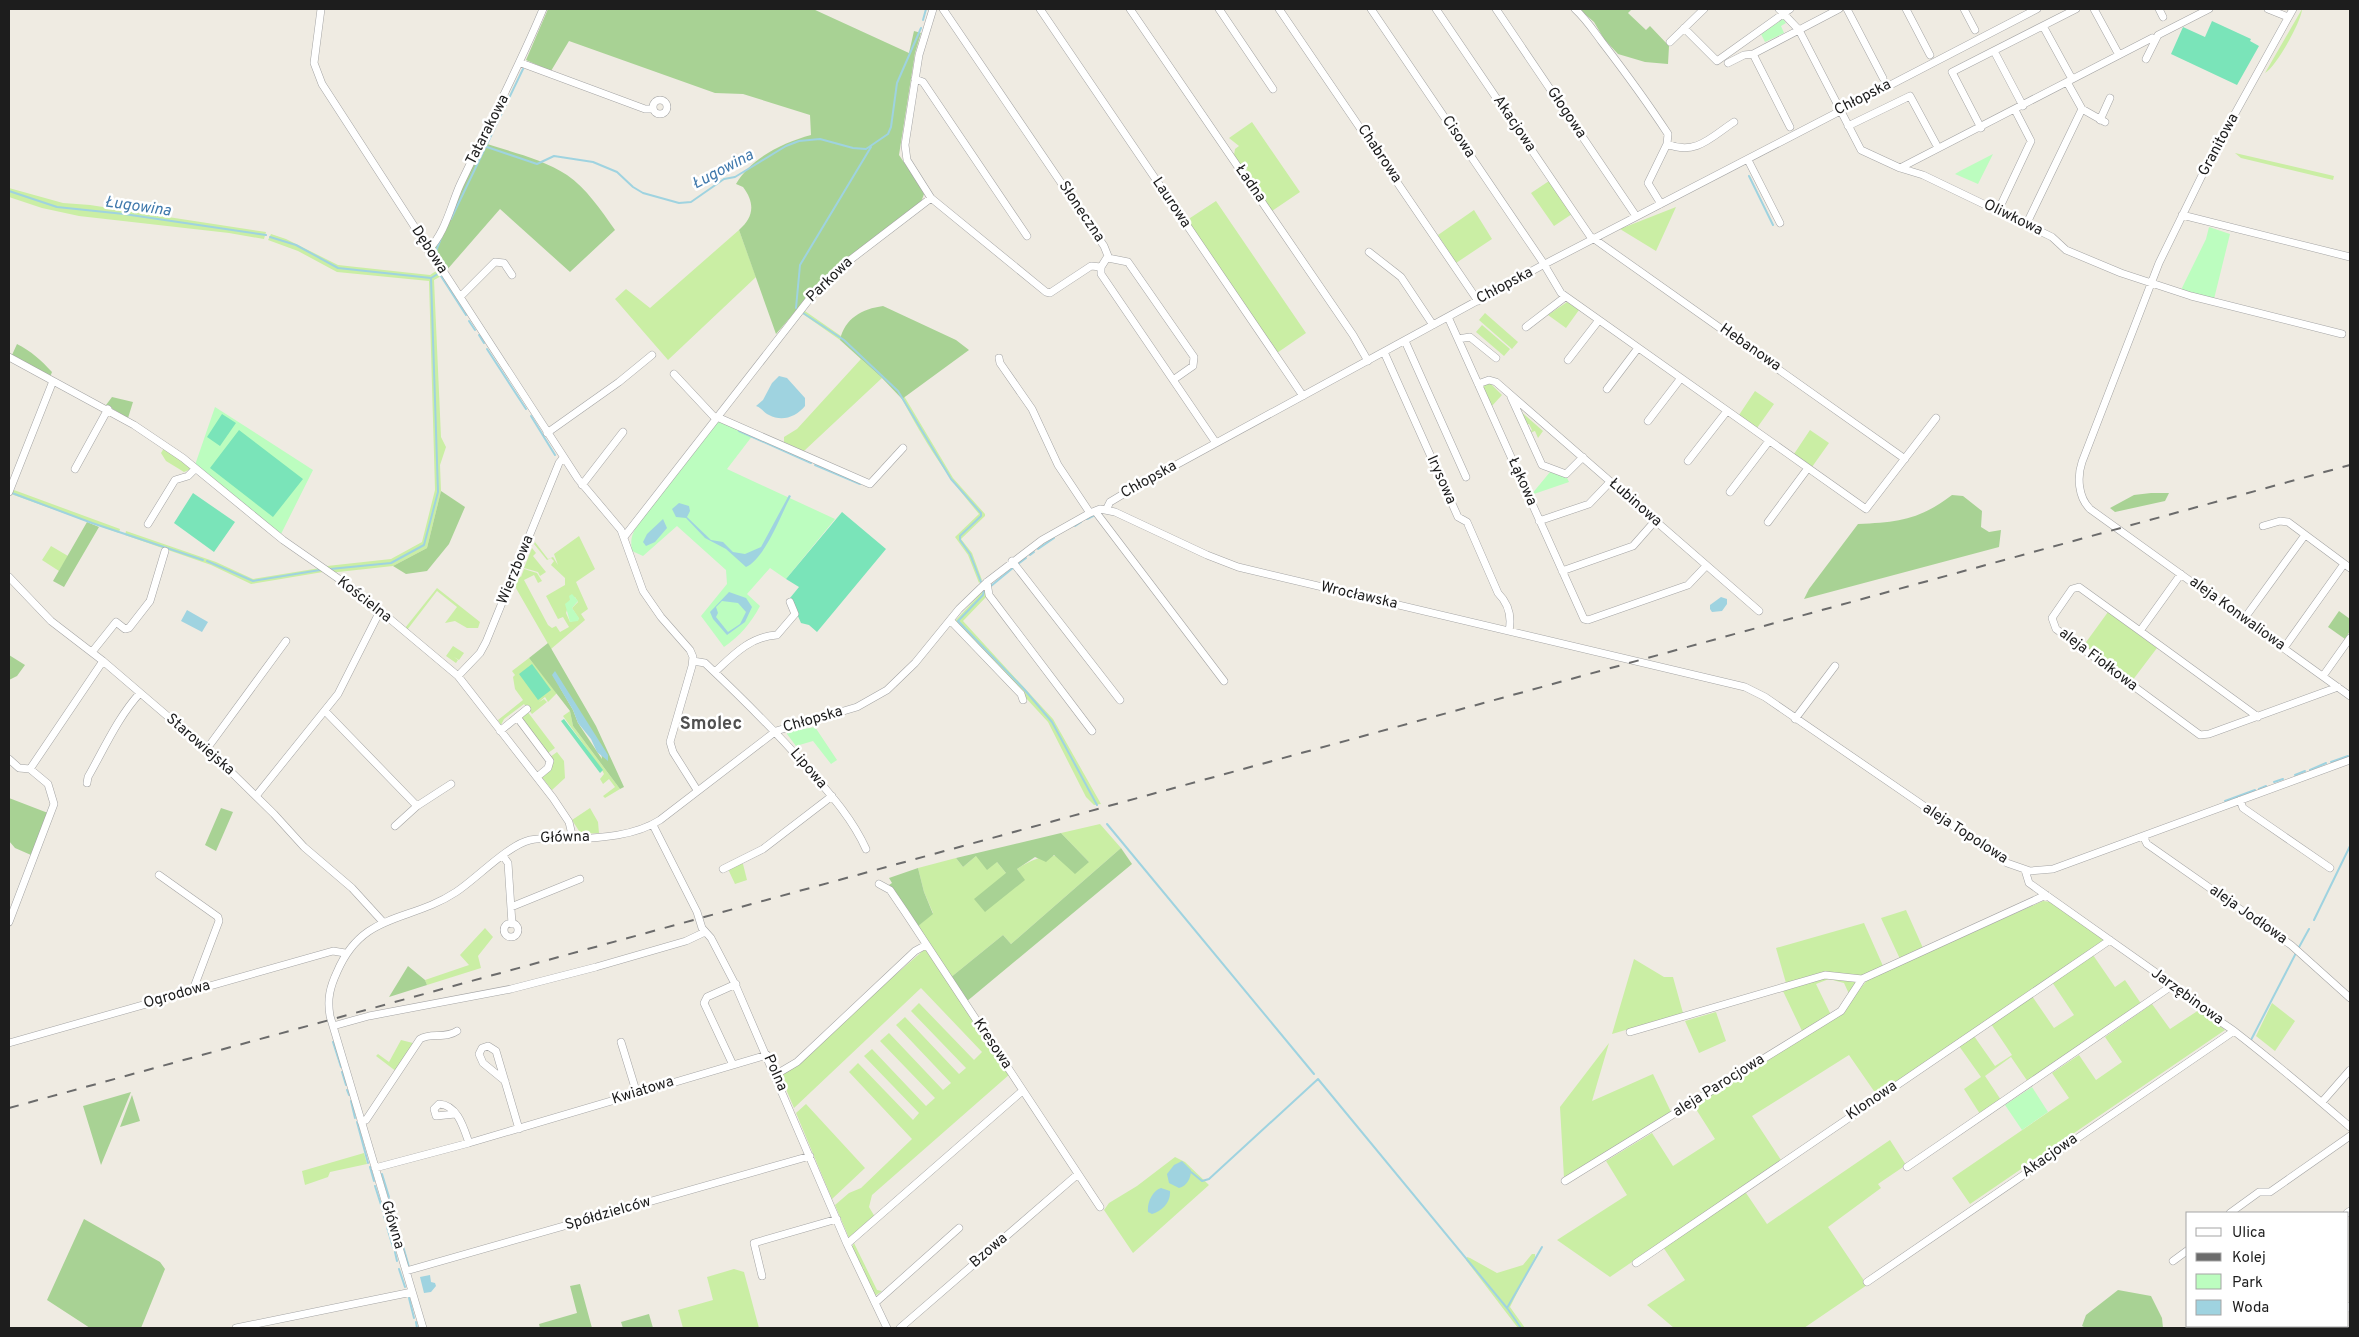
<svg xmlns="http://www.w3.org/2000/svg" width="2359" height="1337" font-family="Overpass,sans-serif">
<rect width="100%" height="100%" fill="#efebe2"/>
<!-- grass -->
<path fill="#caeea4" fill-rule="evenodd" d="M2302 9C2302 20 2277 66 2265 73Z
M1252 122 1300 192 1272 211 1234 155 1235 149 1239 146 1229 138Z
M2235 153 2334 176 2333 180 2241 158Z
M1549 181 1572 214 1554 226 1531 193Z
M9 188 63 203 90 205 266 232 264 239 229 233 79 216 42 208 9 197Z
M1216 201 1306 333 1277 353 1187 220Z
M1676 207 1656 251 1620 229Z
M1474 210 1492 239 1456 263 1438 235Z
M739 230 756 277 668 360 615 299 626 289 650 308Z
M271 234 286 239 338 265 430 275 439 269 443 275 434 280 441 437 446 447 440 465 441 491 427 548 393 566 329 573 327 566 391 559 422 542 435 490 429 281 337 272 298 251 268 240Z
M1567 302 1579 310 1566 328 1548 315Z
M802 309 841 336 840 340 800 312Z
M1485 313 1518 342 1512 349 1479 320Z
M1482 325 1510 349 1504 356 1476 332Z
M861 359 882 378 804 451 784 442V437L797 429Z
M1489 382 1502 395 1491 407 1483 387Z
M1755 391 1774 404 1757 428 1739 415Z
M904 396 953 478 985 514V516L961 539 972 553 982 580 979 583 968 555 955 537 979 514C946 475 926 444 902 399Z
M1518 409 1543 431 1538 438 1535 431 1529 433 1532 430 1529 424 1526 425Z
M1810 430 1829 443 1812 467 1794 454Z
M164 448 189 466 191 469 184 472 166 461 161 453Z
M14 490 120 529 119 533 11 494Z
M126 531 216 562 253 579 320 568 323 572 251 584 211 565 125 535Z
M579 536 595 569 576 582 588 609 581 614 585 620 551 649 513 583 517 575 521 577 524 569 537 573 542 581 538 583 534 575 524 580 548 625 552 628 556 626 560 632 569 627 563 617 558 619 546 596 565 585V578L551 565 554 561 551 558 547 560 534 544 535 542 548 559 553 557 558 565 554 554ZM575 597 578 602 572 608 579 619 570 622 566 613 570 600Z
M51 546 68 556 59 571 42 560Z
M532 548 536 553 533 556 546 572 540 576 538 572 524 568Z
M437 588 480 622 478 628H467L455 621 445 623 457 607 437 591 407 630 405 628Z
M986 588 987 596 963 621 1053 719 1101 804 1094 805 1086 797 1048 722 955 621Z
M2108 612 2157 648 2132 681 2084 645Z
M453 646 464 653 459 660 454 657 458 660 456 663 446 656Z
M529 658 557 693 548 702 545 697 539 702 544 699 547 702 532 714 524 704 504 719 501 725 498 720 523 700 515 689 513 677 515 675 512 671Z
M527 711 555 748 548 753 522 718Z
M570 711 573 726 620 789 605 798 603 796 615 787 609 779 603 784 600 779 604 774 602 770 563 716Z
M557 752 564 761 565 778 552 790 541 776 550 757Z
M590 808 598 822 599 833 581 834 572 820Z
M1100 824 1121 848 1011 944 1003 935 950 978 917 927 933 913 924 892 918 868 956 858 963 867 976 856 997 862 1006 873 1024 880 1017 869C1047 850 1056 855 1089 862L1061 833Z
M739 863 743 864 747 880 735 884 728 869Z
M2043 901 2051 902 2104 940 1884 1091 1876 1094 1849 1055 1752 1116 1781 1160 1610 1277 1557 1240 1627 1195 1606 1161 1652 1133 1673 1166 1715 1139 1694 1106 1840 1014 1868 979Z
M1906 910 1923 948 1900 959 1881 918Z
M1864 923 1883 966 1863 976 1831 972 1786 983 1776 948Z
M485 928 493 937 478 956 481 968 427 985 425 980 469 965 460 955Z
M925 949 1010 1074 872 1195 869 1207 875 1217 849 1238 835 1205 849 1193 861 1188 912 1139 849 1072 858 1063 913 1120 919 1113 864 1056 872 1049 926 1106 935 1098 880 1041 889 1033 943 1090 951 1083 896 1025 905 1017 959 1074 966 1068 911 1011 919 1003 974 1060 982 1052 921 988 794 1108 780 1075Z
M2093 955 2115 987 2125 980 2142 1005 2028 1082 2011 1057 1985 1076 2001 1100 1980 1114 1964 1089 1981 1077 1959 1046 1974 1036 1995 1066 2012 1055 1991 1024 2032 996 2054 1028 2074 1015 2052 982Z
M1634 959 1664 977H1673L1683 1013 1612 1034Z
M1826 977 1856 980 1854 990 1850 996 1844 983 1829 979 1816 984 1831 1015 1802 1031 1782 989Z
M2272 1003 2295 1021 2275 1051 2256 1036Z
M2152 1004 2170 1029 2199 1010 2225 1030 1970 1204 1952 1178 2069 1098 2052 1073 2079 1055 2096 1080 2122 1062 2105 1037Z
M1716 1012 1726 1041 1699 1053 1685 1021Z
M401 1040 413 1043 397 1072 376 1056 378 1054 389 1062Z
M1609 1043 1592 1101 1653 1074 1671 1112 1564 1178 1560 1107Z
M806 1104 865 1168 832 1199 796 1113Z
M1890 1140 1906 1165 1878 1184 1881 1188 1828 1227 1867 1285 1804 1328H1674L1647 1305 1685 1280 1663 1247 1744 1190 1767 1224Z
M364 1153 367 1164 330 1172 328 1177 305 1185 302 1171Z
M1175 1157 1185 1162 1209 1185 1133 1253 1104 1210 1109 1203 1137 1186Z
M854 1243 877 1290 882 1291 875 1296 862 1269 864 1268 861 1267 852 1247Z
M1532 1254H1535V1257L1510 1307 1525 1328H1518L1466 1260 1467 1257 1470 1258 1497 1273 1523 1265Z
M734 1269 744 1272 759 1328H683L678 1310 713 1300 707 1277Z"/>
<!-- forest -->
<path fill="#a8d294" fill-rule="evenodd" d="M548 9H813L909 53 914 31 921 33 915 53 899 155 922 189 924 194 921 202 825 277 776 334 739 230C753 218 756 204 743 187L736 184C751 158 782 143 811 135L810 115 743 94 715 93 569 41 551 71 526 60Z
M1579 9H1632L1628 13 1646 30 1650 26 1669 46 1668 64 1645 62 1618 54 1604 39 1594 22Z
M484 143C511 152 543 159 567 175 586 188 601 210 615 230L570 272 500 209 446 271 432 251Z
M883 306 956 340 969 350 902 399 882 378 840 340C845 318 862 309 883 306Z
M17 344C31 351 41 360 52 372L50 377 12 355Z
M112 397 133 402 128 418 106 405Z
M441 491 465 507 449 544 427 571 406 574 393 566 427 548Z
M2151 493H2169L2165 501 2115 512 2110 508 2134 495Z
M1952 495 1963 496 1982 511 1981 527 1989 532 2001 530 1999 547 1804 599 1809 589 1858 524C1899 522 1919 520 1952 495Z
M87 522 99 527 64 587 53 581Z
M2339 611 2350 619V631L2345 639 2328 627Z
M548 643 596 726 624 787 620 789 573 726 570 711 529 658ZM563 685 600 744 602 759 578 723 573 710 559 686Z
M9 655 25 665 17 676 9 680Z
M9 798 48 813 31 855 15 848 9 841Z
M221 808 233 812 216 851 205 845Z
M1061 833 1089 862 1075 874 1054 855 1046 862 1035 857 1017 869 1025 880 985 912 974 899 1006 873 997 862 987 870 976 856 963 867 956 858Z
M1121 848 1132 864 966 1002 950 978 1003 935 1011 944Z
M918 868 924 892 933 914 917 927 889 885 892 883 889 878Z
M408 966 425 980 427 985 389 997Z
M131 1092 101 1165 83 1106Z
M132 1095 140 1121 120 1127Z
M84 1219 160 1262 165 1269 141 1328H90L47 1300Z
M580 1284 592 1328H540L539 1324 577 1313 570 1286Z
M2118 1290 2151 1296 2162 1318 2163 1328H2086L2082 1326 2086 1315Z
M649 1314 653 1328H623L621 1322Z"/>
<!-- park -->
<path fill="#bcfdbf" d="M1783 19 1786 23 1781 26 1784 33 1765 42 1761 34Z
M1993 154 1978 184 1955 174 1960 171Z
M2209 227 2230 234 2214 299 2181 290 2206 239Z
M215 407 313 470 281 534 195 465Z
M720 421 753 435 727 469 835 519 786 579 770 568 747 594 760 606C751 623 740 636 724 647L701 616 727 584 726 570 677 526 643 556 632 551C630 539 632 533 639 523L716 424Z
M1550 472 1567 478 1569 482 1531 495Z
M572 594 578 601 572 608 579 618 578 621 570 622 565 604 570 600 569 596Z
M815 727 837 760 831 764 813 741 796 746 787 734V732Z
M2032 1087 2048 1112 2022 1130 2005 1105Z"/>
<!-- pitch -->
<path fill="#7ae4b9" d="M2212 21 2251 39 2250 41 2259 46 2237 85 2171 54 2183 27 2205 37Z
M222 414 236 423 220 446 207 437Z
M239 430 303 479 273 517 210 468Z
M193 493 235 522 214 552 174 523Z
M842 512 886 549 817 632 809 625 801 623 790 598 799 587 786 579Z
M532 664 551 690 538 700 519 674Z
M564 719 603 770 600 773 561 721Z"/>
<!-- water -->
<path fill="#9fd3e0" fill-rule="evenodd" d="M779 376 787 378 805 398V406C796 417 782 422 769 415 764 413 762 408 756 406L763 400 772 383Z
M789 495 791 496C781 514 765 559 746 567L726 549 705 538 686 518 676 517 672 509 679 503 689 506 690 511 687 517 711 540 723 542 733 552 745 554 761 547Z
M663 519 667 528 655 542 646 546 643 542 647 534Z
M729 592 746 598 752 607 745 622 727 635 713 619 710 612ZM722 601 738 603 746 612 740 624 728 632 716 617 718 613 716 607Z
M1721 597 1727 599V604L1722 611 1712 612 1710 609V605Z
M187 610 208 622 202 632 181 621Z
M555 671 608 755V761L597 752 591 739 578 723 573 710 552 675Z
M1182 1161 1191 1170C1191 1178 1187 1186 1179 1188L1169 1183 1167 1174 1174 1165Z
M1161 1188 1170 1191C1171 1202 1162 1211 1152 1214L1148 1212C1147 1203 1152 1191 1161 1188Z
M430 1275 431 1282 435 1283 436 1286 431 1292 424 1293 420 1277Z"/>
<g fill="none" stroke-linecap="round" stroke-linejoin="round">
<!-- stream -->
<path stroke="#9fd3e0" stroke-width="2" d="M923 20 926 9
M484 146 537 164 554 156 593 162 617 172 633 187 643 193 679 203 691 202 724 179 735 177 786 146 799 141 820 139 853 148 866 149 888 134 891 127 897 83 921 28
M1749 176 1773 225
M9 191 57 207 124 214 266 235
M451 219 523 69
M442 236 436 251 446 267 445 269
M270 237 296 245 338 268 431 278 441 272
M439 273 466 315
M796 308 800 265 871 147
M803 313 844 340 898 391 951 479 981 513V516L960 536V540L970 554 981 582
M469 321 475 330
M479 335 484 343
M487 349 526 409
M531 416 555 455
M739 431 811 463
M815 465 860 484
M12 493 92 523 203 560
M1087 519 1095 515
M1075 526 1081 522
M1038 549 1054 538
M1030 555 1034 552
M207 561 253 581 320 570
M1018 564 1026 558
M330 569 391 563 424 545 438 492 431 278
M991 586 1014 567
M984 590 983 595 958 621 1024 689 1052 722 1097 805
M2331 762 2348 756
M2310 770 2326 763
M2295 775 2305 771
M2274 782 2283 779
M2259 789 2266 786
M2225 801 2255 790
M1107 824 1314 1074
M2314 920 2350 846
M2298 949 2309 929
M2251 1040 2296 953
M333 1042 341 1067
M342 1072 346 1085
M347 1090 349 1095
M351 1101 355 1118
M357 1122 368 1163
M370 1167 374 1181
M1191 1172 1202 1181 1209 1179 1318 1079 1507 1308 1542 1247
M382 1174 389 1197
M375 1186 383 1211
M389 1199 392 1209
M394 1215 409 1267
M384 1216 386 1222
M387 1227 393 1247
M395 1252 397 1261
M399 1269 405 1287
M409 1298 414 1318
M1507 1308 1521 1328
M416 1322 417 1328"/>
<!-- minor casing -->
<g stroke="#a4a4a4" stroke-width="8">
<path id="minor" d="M321 9 314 63 322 84 578 479 621 530 643 591 661 617 690 650 693 657 692 666 670 742 673 752 697 790
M933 9 919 55 905 145 907 160 931 198 1046 292 1050 293 1091 266 1101 267
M943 9 1104 246 1108 256 1101 267V274L1216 443
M1040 9 1303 396
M1130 9 1353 335 1368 361
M1219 9 1273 89
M1279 9 1478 301
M1371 9 1542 261 1561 293 1866 509 1936 418
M1436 9 1590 236 1905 459
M1496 9 1636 216
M1575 9C1586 19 1593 30 1602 42 1625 72 1647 102 1668 134L1667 144 1648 183 1661 204
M1779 9 1799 30 1861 150 1900 168 2152 38
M1847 9 1883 78
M1906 9 1930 55
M1964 9 1975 30
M2094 9 2119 55
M2159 9 2163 17
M2268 9 2288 17
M2293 9 2212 155 2159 263 2082 462C2077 477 2078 497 2090 509L2350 696
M2043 26 2072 79
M1684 28 1717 61 1790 9
M1670 42 1704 9
M1994 51 2023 106
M1753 54 1790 127
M2146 59 2158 35 2209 9
M521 63 645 109H653
M1728 63 1744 55 1753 54 1839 9
M915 79 923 82 1027 236
M653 107a7 7 0 1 1 14 0a7 7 0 1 1-14 0Z
M2082 109 2105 122
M2100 120 2110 98
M1848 126 1910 96 1936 144
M1981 128 1952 72 2076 9
M1667 144C1696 156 1711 137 1734 122
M1748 160 1780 223
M1900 168 1923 175 1998 211 2052 237 2066 250 2121 273 2191 296 2342 334
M1998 211 2031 141 2015 110
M2182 215 2350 257
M2026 225 2082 109 2067 82
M428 250C445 234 451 205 460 185 488 126 518 69 543 9
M1369 252 1401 277 1433 325
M1108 258 1128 262 1194 357 1193 366 1173 380
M460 297 495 262 504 263 512 275
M1448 317 1584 619 1588 620 1688 585 1706 566
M1526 327 1565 297
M1458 339 1470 337 1496 358
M1405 341 1466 477
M1384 352 1458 517 1467 522 1498 593C1509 604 1512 616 1509 631
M9 357 134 425 183 458 283 540 359 593 458 676 553 798 569 822 573 839
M999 358 1000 363 1032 409 1058 465 1090 513
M1568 360 1599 320
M674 374 716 419
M1478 384 1489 380 1496 382 1759 611
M1607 389 1638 348
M1511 397 1542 465 1566 474 1583 457
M717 417 870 484 903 448
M1648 421 1681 378
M547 433 619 382 652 355
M1688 461 1727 411
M75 469 108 409
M582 485 623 432
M9 492 53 381
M1730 492 1769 441
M1106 510 1110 502 1130 490 1541 266 2037 9
M1095 511 1224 681
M1539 521 1589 504 1610 482
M1768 522 1808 468
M148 524 175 480 188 476 195 469
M2263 526 2280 521 2288 522 2350 568
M624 537 811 297 837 270 931 198
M1012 561 1120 700
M1562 571 1633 546 1655 521
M2181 574 2140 631 2258 717
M9 577 51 621 103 661 221 762 274 814 304 847 352 888 383 922
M987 582 989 595 1092 731
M2244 619 2305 535
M950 620 1021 694 1023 700
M2140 631 2079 587 2072 589 2052 618 2056 629 2200 735 2209 734 2338 687
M2284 648 2344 564
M92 652 116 622 125 629 129 628 150 601 165 551
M693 661 705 663C743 699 777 732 811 772 832 796 853 820 866 849
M715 672C733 655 751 636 777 635L795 614 790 602
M458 676 480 653 486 642 559 463 563 458
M2323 676 2350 638
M325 711 417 806
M517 717 550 761 548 768 537 777
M1795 719 1835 666
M500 731 527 709
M206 750 286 641
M9 759 19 768 30 769 103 661
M87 783 88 777C104 749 118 717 140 693
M256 796 338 694 380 611
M2240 800 2243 808 2330 868
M653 825 697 912 702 928 711 938 735 984 847 1244 887 1328
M395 826 417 806 451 784
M2143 836 2147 844 2291 945 2350 998
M503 856 508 863 512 924
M723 869 763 849 832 796
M2025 870 2029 883 2189 996C2195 1007 2222 1022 2234 1031 2274 1062 2312 1094 2350 1127
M159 875 218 917 219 921 194 987 195 990
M879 884 890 890 905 912 1100 1207
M511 907 580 879
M9 922 54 804 48 784 30 769
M504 930a7 7 0 1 1 14 0a7 7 0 1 1-14 0Z
M333 1026 369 1016 511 989 596 967 686 941 705 932
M1630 1032 1825 975 1862 979
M621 1042 637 1094
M9 1043 333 951 345 953
M733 1065 704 1003 707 997 736 984
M775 1075 797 1062 915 951 926 945
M505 1081 483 1063 479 1054 482 1048 488 1046 496 1051 519 1129
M2322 1102 2350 1070
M455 1114 436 1116 434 1109 439 1104C458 1105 464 1129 469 1143
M361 1121 366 1120 420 1039C430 1032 446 1039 457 1031
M1907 1167 2167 989 2171 984
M375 1168 469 1143 767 1055
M1565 1181 1841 1011 1862 979 2046 895
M2230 1213 2259 1192H2270L2350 1136
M2347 1213 2350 1211
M847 1244 1020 1093
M2173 1261 2188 1250
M1636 1263 2110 940
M406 1271 810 1156
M762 1276 754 1243 837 1219
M1867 1282 2234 1031
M875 1303 959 1228
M2348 1308 2350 1306
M2213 1326 2214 1328
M236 1328 412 1292
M423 1328 330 1016C327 999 330 987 337 972 363 911 409 923 456 892 476 879 508 845 530 840 543 837 558 839 572 839 600 838 635 836 660 820L776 731 857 707 887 690 915 663 959 609 987 582 1042 540 1090 513 1100 509 1115 512 1207 555 1238 567 1745 687 1765 697 2007 863 2030 871 2053 869 2350 760
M900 1328 1078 1174
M2319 1328 2322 1326"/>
</g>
<!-- minor -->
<use href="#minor" stroke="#fff" stroke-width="7"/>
<!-- rail -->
<path stroke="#6b6b6b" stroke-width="2" stroke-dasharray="10 10" stroke-linecap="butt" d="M9 1108 2350 465"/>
</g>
<g text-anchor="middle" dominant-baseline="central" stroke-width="5" stroke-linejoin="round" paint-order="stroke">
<!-- street labels -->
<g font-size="15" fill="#1d1d1d" stroke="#fff">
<text transform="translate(1863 98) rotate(-27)">Chłopska</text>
<text transform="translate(1566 113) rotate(56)">Głogowa</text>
<text transform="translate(1514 124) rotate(56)">Akacjowa</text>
<text transform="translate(488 130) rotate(-63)">Tatarakowa</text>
<text transform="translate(1458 137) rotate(56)">Cisowa</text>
<text transform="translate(2219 145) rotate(-62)">Granitowa</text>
<text transform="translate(1379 154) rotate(56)">Chabrowa</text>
<text transform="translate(1250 184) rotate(55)">Ładna</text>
<text transform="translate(1171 203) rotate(56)">Laurowa</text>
<text transform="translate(1081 212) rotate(56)">Słoneczna</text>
<text transform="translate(2013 218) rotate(26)">Oliwkowa</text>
<text transform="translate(429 250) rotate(57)">Dębowa</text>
<text transform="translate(830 280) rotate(-44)">Parkowa</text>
<text transform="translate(1505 286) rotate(-28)">Chłopska</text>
<text transform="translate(1750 348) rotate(35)">Hebanowa</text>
<text transform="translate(1149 480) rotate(-29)">Chłopska</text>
<text transform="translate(1441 480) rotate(66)">Irysowa</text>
<text transform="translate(1522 482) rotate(66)">Łąkowa</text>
<text transform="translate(1635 503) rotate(41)">Łubinowa</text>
<text transform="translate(516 570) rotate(-68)">Wierzbowa</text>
<text transform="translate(1359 596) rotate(13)">Wrocławska</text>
<text transform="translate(364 600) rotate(38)">Kościelna</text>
<text transform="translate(2237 614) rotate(36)">aleja Konwaliowa</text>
<text transform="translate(2098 660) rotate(37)">aleja Fiołkowa</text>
<text transform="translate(813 720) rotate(-16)">Chłopska</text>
<text transform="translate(200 745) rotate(41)">Starowiejska</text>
<text transform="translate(808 769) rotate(49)">Lipowa</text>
<text transform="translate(1965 834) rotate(33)">aleja Topolowa</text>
<text transform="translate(565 838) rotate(-2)">Główna</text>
<text transform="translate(2248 915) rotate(35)">aleja Jodłowa</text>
<text transform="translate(177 995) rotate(-16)">Ogrodowa</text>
<text transform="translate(2187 997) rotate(36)">Jarzębinowa</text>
<text transform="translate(992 1044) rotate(56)">Kresowa</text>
<text transform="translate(775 1073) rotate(66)">Polna</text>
<text transform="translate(1719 1086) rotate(-32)">aleja Parocjowa</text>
<text transform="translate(643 1091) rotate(-17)">Kwiatowa</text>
<text transform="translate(1872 1101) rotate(-34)">Klonowa</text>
<text transform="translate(2050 1156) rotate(-35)">Akacjowa</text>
<text transform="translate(608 1214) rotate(-16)">Spółdzielców</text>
<text transform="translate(392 1225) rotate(73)">Główna</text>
<text transform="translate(989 1251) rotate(-41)">Bzowa</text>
</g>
<!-- water labels -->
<g font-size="16" font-style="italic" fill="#4079ac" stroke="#fff">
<text transform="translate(723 170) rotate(-28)">Ługowina</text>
<text transform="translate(138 207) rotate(8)">Ługowina</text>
</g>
<!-- quarter labels -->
<g font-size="18" font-weight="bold" fill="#505050" stroke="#fff">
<text x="711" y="724">Smolec</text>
</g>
</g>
<!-- border -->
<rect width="2359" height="1337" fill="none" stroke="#1d1d1d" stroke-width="20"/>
<!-- legend -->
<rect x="2186" y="1212" width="162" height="115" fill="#ffffff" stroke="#a5a5a5"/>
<rect x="2196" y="1228" width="25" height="8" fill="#ffffff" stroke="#a5a5a5"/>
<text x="2232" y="1237" font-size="15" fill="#1d1d1d">Ulica</text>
<rect x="2196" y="1253" width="25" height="8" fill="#6b6b6b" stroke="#a5a5a5"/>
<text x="2232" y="1262" font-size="15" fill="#1d1d1d">Kolej</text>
<rect x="2196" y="1274" width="25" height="15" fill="#bcfdbf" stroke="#a5a5a5"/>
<text x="2232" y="1287" font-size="15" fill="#1d1d1d">Park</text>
<rect x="2196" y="1300" width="25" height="15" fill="#9fd3e0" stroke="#a5a5a5"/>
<text x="2232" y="1312" font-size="15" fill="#1d1d1d">Woda</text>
</svg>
